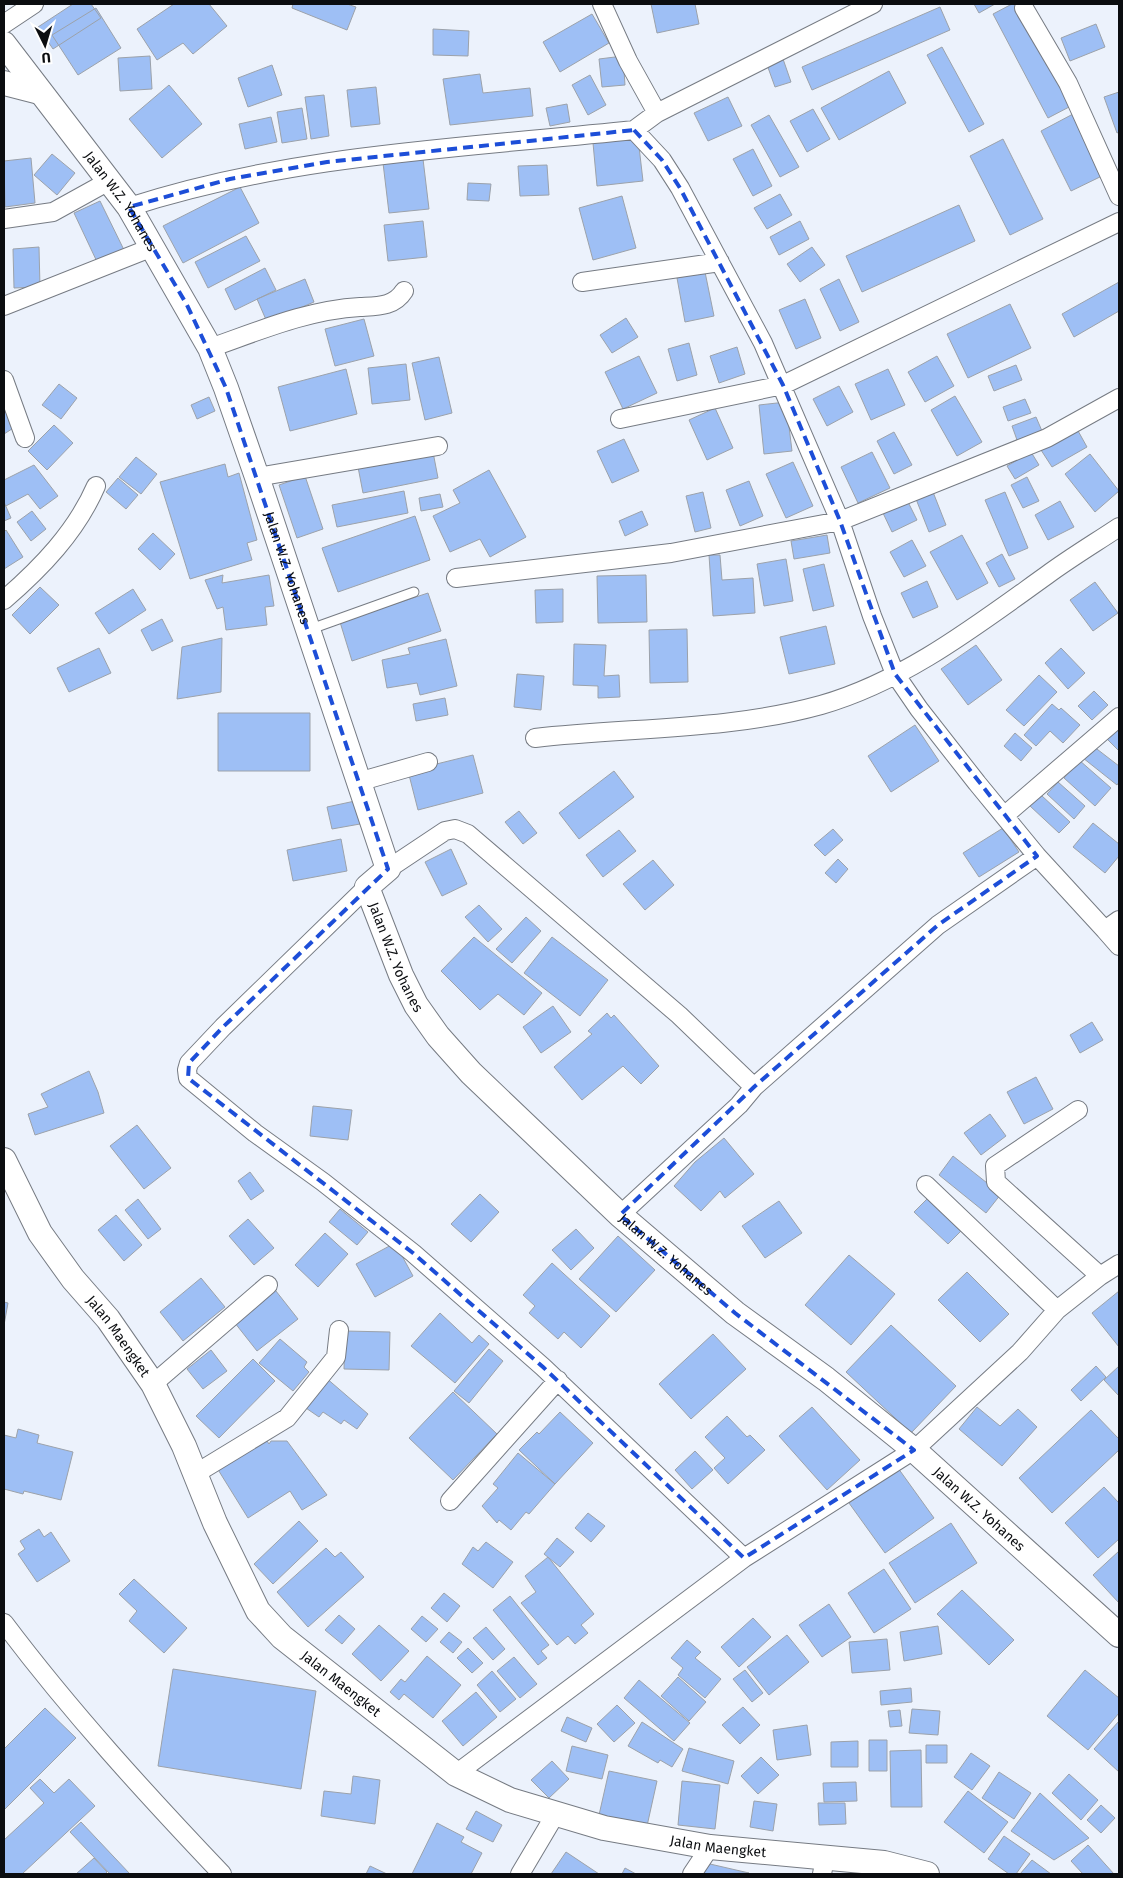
<svg xmlns="http://www.w3.org/2000/svg" width="1123" height="1878" font-family="'Fira Sans',sans-serif">
<rect width="100%" height="100%" fill="#ecf2fc"/>
<!-- building -->
<path fill="#9ebff5" stroke="#9ca2aa" d="M73 4H91L101 18 53 49 38 27Z
M174 4H209L227 26 193 54 183 43 157 60 137 29Z
M293 4H347L356 7 347 30 292 8Z
M651 4H695L699 24 657 33Z
M974 4H995L979 13Z
M1012 4H1016L1071 106 1048 118 993 14Z
M940 7 950 30 812 90 802 67Z
M96 8 121 48 78 75 52 35Z
M592 14 609 43 560 72 543 42Z
M1096 24 1105 47 1070 61 1061 38Z
M433 29 469 31 468 56 433 55Z
M942 47 984 124 969 132 927 55Z
M150 56 152 89 120 91 118 58Z
M623 56 625 85 602 87 599 59Z
M782 56 791 82 775 87 766 62Z
M272 65 282 95 248 107 238 78Z
M889 71 906 103 839 140 821 108Z
M480 74 483 93 530 88 533 116 450 125 443 79Z
M590 75 606 105 588 115 572 85Z
M169 85 202 124 162 158 129 119Z
M376 87 380 124 351 127 347 90Z
M1119 92V132L1117 133 1104 97Z
M324 95 329 136 311 139 305 97Z
M728 97 742 126 708 141 694 113Z
M567 104 570 122 550 126 546 108Z
M302 108 307 139 282 143 277 112Z
M813 109 830 139 807 152 790 121Z
M1073 114 1104 175 1071 191 1041 131Z
M769 115 799 167 780 177 751 125Z
M271 117 277 142 245 149 239 124Z
M638 138 643 181 597 186 593 143Z
M1003 139 1043 219 1010 235 970 156Z
M753 149 772 186 753 196 733 159Z
M52 154 75 173 57 195 34 175Z
M31 158 35 203 5 207 4 161Z
M423 159 429 209 389 213 383 163Z
M547 165 549 195 520 196 518 166Z
M468 183 491 184 489 201 467 200Z
M240 187 259 223 183 263 163 226Z
M780 194 792 215 767 229 754 208Z
M622 196 636 248 593 260 579 208Z
M100 201 126 254 99 266 74 213Z
M959 205 975 241 862 292 846 256Z
M423 221 427 257 388 261 384 225Z
M800 221 809 239 779 255 770 237Z
M246 236 260 261 208 288 195 262Z
M39 247 40 287 14 288 13 249Z
M812 247 825 265 800 282 787 264Z
M265 268 276 290 235 310 225 289Z
M705 272 714 316 685 322 677 278Z
M305 279 314 302 267 322 257 299Z
M839 279 859 322 840 331 820 289Z
M1119 282V311L1074 337 1062 314Z
M805 299 821 338 796 349 779 310Z
M1010 304 1031 348 968 378 947 334Z
M626 318 638 337 612 353 600 335Z
M364 319 374 356 335 366 325 329Z
M689 343 697 375 677 381 668 349Z
M737 347 745 374 719 383 710 356Z
M639 356 657 393 623 409 605 372Z
M937 356 954 386 925 402 908 372Z
M439 357 452 413 425 420 412 363Z
M406 364 410 400 372 404 368 368Z
M1016 365 1022 380 994 391 988 376Z
M346 369 357 414 290 431 278 387Z
M888 369 905 405 871 420 855 384Z
M59 384 77 398 61 419 42 405Z
M839 386 853 412 827 426 813 399Z
M955 396 982 442 957 456 931 410Z
M209 397 215 411 197 419 191 405Z
M1025 399 1031 413 1008 421 1003 407Z
M786 402 792 451 764 454 759 405Z
M715 408 733 448 707 460 689 420Z
M4 409 15 427 4 434Z
M1036 417 1042 431 1017 440 1012 426Z
M54 425 73 443 47 470 28 451Z
M1077 429 1087 447 1052 467 1041 450Z
M894 432 912 465 894 474 877 441Z
M624 439 639 471 612 483 597 451Z
M433 452 438 478 363 493 358 467Z
M872 452 890 488 858 503 841 467Z
M1031 452 1039 465 1015 479 1007 466Z
M1090 454 1119 491 1095 512 1065 474Z
M136 457 157 474 141 494 119 477Z
M793 462 813 506 786 518 766 474Z
M225 464 228 477 239 473 257 540 247 543 252 560 190 579 160 482Z
M34 465 58 496 40 509 28 494 4 507V480Z
M489 470 526 537 490 557 480 539 450 552 433 516 460 503 453 490Z
M305 476 323 529 297 538 279 485Z
M1027 477 1039 501 1023 508 1011 485Z
M118 478 138 495 126 509 106 492Z
M749 481 763 516 740 526 726 490Z
M404 491 408 513 337 527 332 505Z
M703 492 711 528 695 532 686 496Z
M933 492 946 525 929 532 916 499Z
M1005 492 1028 548 1009 556 985 500Z
M440 494 443 507 421 511 419 498Z
M1060 501 1074 527 1048 540 1035 515Z
M4 502 11 518 4 521Z
M908 502 917 520 892 532 883 513Z
M32 511 46 529 31 541 17 522Z
M642 511 648 525 625 536 619 521Z
M415 516 430 560 338 592 322 548Z
M6 530 23 557 4 569V532Z
M153 533 175 554 160 570 138 549Z
M827 535 830 553 794 559 791 541Z
M962 535 988 583 957 600 930 552Z
M912 540 926 566 904 577 890 552Z
M1002 554 1015 579 999 587 986 563Z
M709 555H720L722 580 753 578 755 613 713 616Z
M786 559 793 601 764 606 757 564Z
M824 564 834 606 813 611 803 569Z
M223 575 222 583 269 575 274 606 265 607 267 625 226 630 223 607 217 609 205 580Z
M646 575 647 622 598 623 597 576Z
M927 581 938 607 913 618 901 593Z
M1095 582 1118 613 1093 631 1070 600Z
M40 587 59 605 30 634 12 615Z
M133 589 146 610 109 634 95 613Z
M563 589V622L536 623 535 590Z
M428 593 441 631 352 661 340 622Z
M162 619 173 641 152 651 141 630Z
M826 626 835 664 789 674 780 637Z
M687 629 688 682 650 683 649 630Z
M222 638 221 692 177 699 182 647Z
M446 639 457 686 420 695 417 683 387 688 382 660 410 654 408 648Z
M574 644 606 645 604 676 619 675 620 697 598 698V686L573 685Z
M976 645 1002 680 968 705 941 669Z
M99 648 111 673 69 692 57 668Z
M1061 648 1085 673 1068 689 1045 663Z
M517 674 544 676 541 710 514 707Z
M1039 675 1057 692 1024 726 1006 710Z
M1094 691 1108 705 1092 720 1078 706Z
M445 698 448 715 416 721 413 704Z
M1052 704 1059 710 1061 708 1080 725 1063 743 1050 731 1036 746 1024 735Z
M218 713H310V771H218Z
M915 725 939 761 891 792 868 756Z
M1119 727V751L1107 739Z
M1015 733 1032 748 1021 761 1004 746Z
M1093 746 1119 766V782L1117 785 1083 758Z
M473 755 483 793 418 810 408 771Z
M1079 760 1111 788 1095 806 1064 778Z
M614 771 634 797 579 839 559 813Z
M1058 782 1085 806 1074 819 1047 794Z
M1041 795 1070 822 1059 833 1030 806Z
M355 801 360 824 332 829 327 807Z
M519 811 537 833 523 844 505 822Z
M1093 823 1119 844V856L1105 873 1073 847Z
M1003 828 1019 852 979 877 963 853Z
M833 829 843 840 825 856 814 845Z
M619 830 636 851 603 877 586 855Z
M341 839 347 871 293 881 287 850Z
M451 849 467 884 442 896 425 862Z
M838 859 848 869 836 883 825 873Z
M653 860 674 885 645 910 623 884Z
M479 905 502 929 488 942 465 917Z
M526 917 541 931 512 963 496 949Z
M474 937 542 993 524 1015 498 994 480 1010 441 971Z
M552 937 608 980 580 1016 524 973Z
M553 1006 571 1032 541 1053 523 1027Z
M607 1013 611 1018 614 1015 659 1066 641 1084 623 1066 582 1100 554 1067 592 1034 588 1031Z
M1092 1022 1103 1040 1080 1053 1070 1035Z
M89 1071 98 1092 104 1113 35 1135 28 1114 48 1107 41 1094Z
M1036 1077 1053 1109 1024 1124 1007 1092Z
M313 1106 352 1110 348 1140 310 1136Z
M990 1114 1006 1136 981 1155 964 1133Z
M137 1125 171 1168 144 1189 110 1146Z
M724 1138 754 1174 725 1198 720 1191 701 1211 674 1186 695 1162Z
M953 1156 1001 1194 986 1213 939 1175Z
M250 1172 264 1191 251 1200 238 1181Z
M480 1194 499 1212 471 1242 451 1224Z
M929 1197 963 1229 948 1244 914 1212Z
M138 1199 161 1229 148 1239 125 1210Z
M779 1201 802 1233 765 1258 742 1226Z
M340 1209 368 1232 357 1245 329 1222Z
M116 1215 142 1245 124 1261 98 1230Z
M248 1219 274 1248 254 1265 229 1236Z
M576 1229 594 1248 571 1270 552 1250Z
M325 1233 348 1254 318 1287 295 1265Z
M618 1236 655 1270 616 1312 579 1279Z
M395 1243 413 1276 375 1297 356 1264Z
M849 1255 895 1294 851 1345 805 1305Z
M552 1263 610 1316 581 1348 564 1332 558 1339 529 1313 535 1306 523 1295Z
M967 1272 1009 1314 980 1342 938 1300Z
M201 1278 225 1307 183 1341 160 1312Z
M272 1286 298 1319 257 1351 231 1318Z
M1119 1291V1347L1092 1313Z
M4 1302 8 1303 4 1325Z
M440 1313 472 1343 479 1335 489 1344 455 1383 411 1346Z
M891 1325 956 1386 911 1433 846 1372Z
M345 1331 390 1332 389 1370 344 1369Z
M713 1334 746 1369 691 1419 659 1384Z
M280 1339 307 1362 304 1367 309 1372 293 1391 259 1363Z
M489 1349 503 1361 469 1403 454 1391Z
M211 1350 227 1371 203 1389 187 1369Z
M253 1359 275 1381 219 1438 196 1416Z
M1096 1366 1106 1377 1081 1401 1071 1390Z
M1119 1366V1396L1104 1380Z
M325 1377 368 1414 357 1429 344 1420 341 1424 323 1412 319 1417 303 1406Z
M453 1392 497 1434 453 1480 409 1438Z
M812 1407 860 1460 827 1490 779 1436Z
M977 1407 1000 1426 1018 1409 1037 1427 1002 1466 959 1429Z
M1091 1410 1119 1439V1450L1052 1513 1019 1478Z
M560 1412 593 1443 555 1484 519 1450 537 1432 539 1434Z
M727 1416 747 1437 750 1435 765 1450 728 1484 714 1468 725 1458 705 1437Z
M18 1429 39 1435 37 1443 73 1452 61 1500 24 1491 23 1494 4 1489V1435L16 1438Z
M265 1438 269 1444 271 1441H287L327 1495 302 1510 290 1491 248 1518 217 1468Z
M695 1451 713 1470 692 1489 675 1470Z
M518 1453 555 1484 529 1514 526 1512 511 1530 499 1520 497 1523 482 1506 498 1488 493 1484Z
M898 1468 934 1518 885 1553 849 1503Z
M1104 1487 1119 1503V1539L1098 1558 1065 1523Z
M588 1513 605 1526 591 1542 575 1528Z
M299 1521 318 1541 273 1584 254 1564Z
M951 1523 977 1563 915 1603 889 1563Z
M39 1529 44 1537 51 1532 70 1561 37 1582 18 1554 25 1549 20 1541Z
M557 1538 574 1552 560 1567 544 1554Z
M486 1542 513 1562 493 1588 462 1564 473 1547 478 1551Z
M326 1548 335 1557 341 1552 364 1577 308 1627 277 1592Z
M1119 1551V1603L1093 1575Z
M548 1557 594 1614 581 1625 588 1633 575 1644 568 1636 557 1645 521 1603 536 1592 525 1576Z
M884 1569 911 1609 874 1633 848 1593Z
M134 1579 187 1628 164 1653 129 1621 137 1611 119 1594Z
M962 1590 1014 1640 989 1665 937 1614Z
M444 1593 460 1606 447 1622 431 1608Z
M510 1596 549 1645 541 1651 547 1658 538 1665 493 1610Z
M829 1604 851 1637 822 1657 799 1625Z
M339 1615 355 1629 342 1644 325 1630Z
M422 1616 438 1629 426 1642 411 1629Z
M753 1618 771 1637 739 1667 721 1647Z
M379 1625 409 1651 381 1681 352 1654Z
M938 1626 942 1654 904 1661 900 1632Z
M486 1627 505 1649 493 1660 473 1638Z
M449 1632 462 1642 453 1653 440 1642Z
M787 1635 809 1662 769 1695 747 1667Z
M887 1639 890 1670 852 1673 849 1642Z
M687 1640 701 1652 695 1658 721 1679 705 1698 678 1675 683 1668 671 1658Z
M468 1648 483 1663 472 1673 457 1658Z
M427 1656 461 1685 433 1718 404 1694 399 1700 390 1692 401 1679 405 1682Z
M514 1657 537 1684 520 1698 497 1671Z
M173 1669 316 1691 301 1789 158 1766Z
M745 1670 763 1693 752 1702 733 1679Z
M1085 1670 1119 1698V1713L1088 1750 1047 1716Z
M492 1671 516 1699 500 1712 477 1685Z
M678 1677 706 1702 689 1721 661 1696Z
M639 1680 690 1723 674 1741 624 1698Z
M911 1688 912 1702 881 1705 880 1691Z
M476 1692 497 1717 463 1746 442 1721Z
M617 1705 635 1723 614 1742 597 1724Z
M743 1707 760 1725 740 1744 722 1725Z
M45 1708 76 1738 4 1810V1749Z
M912 1709 940 1711 938 1735 909 1733Z
M900 1710 902 1726 890 1727 888 1711Z
M567 1717 592 1728 586 1742 561 1731Z
M1119 1721V1772L1094 1749Z
M642 1722 683 1749 672 1767 660 1760 658 1763 628 1746Z
M807 1725 811 1755 777 1760 773 1730Z
M869 1740H887V1771H869Z
M858 1741V1767H831V1742Z
M926 1745H947V1763H926Z
M572 1746 608 1755 602 1779 566 1771Z
M689 1748 734 1761 728 1784 682 1771Z
M921 1750 922 1807H891L890 1751Z
M971 1753 990 1766 972 1790 954 1777Z
M761 1757 779 1775 758 1794 741 1776Z
M552 1761 569 1779 549 1798 531 1780Z
M609 1771 657 1781 647 1826 599 1815Z
M999 1772 1031 1793 1014 1819 982 1798Z
M1069 1774 1098 1800 1081 1820 1052 1793Z
M353 1776 380 1780 375 1824 321 1816 324 1791 351 1794Z
M40 1779 54 1793 69 1779 95 1806 22 1874H4V1840L44 1803 30 1788Z
M682 1781 720 1785 715 1829 678 1825Z
M856 1782 857 1801 824 1802 823 1783Z
M968 1791 1008 1822 984 1853 944 1822Z
M1040 1793 1089 1838 1054 1860 1011 1831Z
M754 1801 777 1804 773 1831 750 1827Z
M818 1803H845L846 1824 819 1825Z
M1101 1805 1115 1818 1101 1833 1087 1820Z
M476 1811 502 1825 493 1842 466 1829Z
M81 1822 130 1874H110L70 1832Z
M437 1823 464 1837 461 1842 482 1853 471 1874H412Z
M1004 1836 1030 1854 1016 1874H1009L988 1859Z
M1088 1845 1114 1874H1083L1071 1861Z
M566 1852 599 1874H551Z
M94 1858 107 1872 105 1874H76Z
M1032 1860 1051 1874H1020Z
M710 1864 749 1873 703 1874Z
M370 1866 387 1874H366Z
M625 1868 636 1874H622Z"/>
<g fill="none" stroke-linecap="round" stroke-linejoin="round">
<!-- lane casing -->
<g stroke="#767b83" stroke-width="11">
<path id="lane" d="M308 630 414 592"/>
</g>
<!-- street casing -->
<g stroke="#767b83" stroke-width="20">
<path id="street" d="M602 4 628 61 657 113
M1024 8 1068 83 1119 196
M4 24 34 4
M634 130 662 160 680 188 763 343 840 521 872 616 895 674 919 709 977 783 1037 856 1105 930 1119 920
M129 207C292 154 465 148 634 130L657 113 873 4
M4 219 53 212 109 181
M582 282 720 262
M4 306 153 247
M210 348C259 331 307 310 360 307 377 306 394 307 404 291
M4 380 25 438
M620 419 783 385 1119 222
M257 477 438 446
M456 578 671 553 840 521 1047 438 1119 398
M4 600C41 568 76 532 96 486
M535 738C630 727 727 731 821 705 905 681 977 625 1047 575 1070 558 1095 543 1119 527
M358 782 428 762
M1004 816 1119 717
M388 869 445 831 455 829 468 834 679 1015 754 1087
M367 887 223 1027 189 1063 187 1070 188 1078 255 1133 323 1182 413 1253 543 1367 744 1558
M1105 930 1119 946
M1078 1110 995 1166 996 1182 1100 1276
M926 1185 1057 1310
M620 1215 739 1105 754 1087 938 925 1037 856
M153 1384 268 1285
M195 1474 287 1418 336 1357 339 1330
M450 1501 558 1380
M4 1623C71 1712 146 1794 222 1874
M456 1774 744 1558 914 1450 1020 1352 1057 1310 1100 1276 1119 1264
M520 1874 555 1815
M692 1874 710 1847
M822 1874 825 1858"/>
</g>
<!-- secondary casing -->
<g stroke="#767b83" stroke-width="26">
<g id="secondary">
<path id="s1" d="M4 44 129 207 210 348 226 388 257 477 388 869 367 887 401 975 416 1005 438 1036 471 1073 620 1215 735 1313 826 1379 914 1450 1119 1635"/>
<path d="M4 83 39 92"/>
<path id="s2" d="M4 1160 40 1233 73 1279 108 1319 153 1384 184 1446 215 1523 258 1611 282 1637 456 1774 510 1800 604 1828 710 1847 884 1863 927 1874"/>
</g>
</g>
<!-- lane -->
<use href="#lane" stroke="#fff" stroke-width="9"/>
<!-- street -->
<use href="#street" stroke="#fff" stroke-width="18"/>
<!-- secondary -->
<use href="#secondary" stroke="#fff" stroke-width="24"/>
</g>
<!-- marked area -->
<path fill="none" stroke="#1d4ed8" stroke-width="4" stroke-dasharray="10 6" stroke-linejoin="round" d="M634 130 662 160 680 188 783 385 840 521 895 674 1037 856 938 925 754 1087 620 1215 735 1313 914 1450 744 1558 543 1367 413 1253 188 1078 189 1063 223 1027 388 869 226 388 187 305 129 207 230 179 327 162Z"/>
<g text-anchor="middle" dominant-baseline="central" stroke-width="4.5" stroke-linejoin="round" paint-order="stroke">
<!-- street labels -->
<g font-size="14" fill="#0b0d10" stroke="#fff">
<text stroke="none"><textPath href="#s1" startOffset="196">Jalan W.Z. Yohanes</textPath></text>
<text stroke="none"><textPath href="#s1" startOffset="601">Jalan W.Z. Yohanes</textPath></text>
<text stroke="none"><textPath href="#s1" startOffset="1022">Jalan W.Z. Yohanes</textPath></text>
<text stroke="none"><textPath href="#s1" startOffset="1428">Jalan W.Z. Yohanes</textPath></text>
<text stroke="none"><textPath href="#s2" startOffset="211">Jalan Maengket</textPath></text>
<text stroke="none"><textPath href="#s1" startOffset="1832">Jalan W.Z. Yohanes</textPath></text>
<text stroke="none"><textPath href="#s2" startOffset="631">Jalan Maengket</textPath></text>
<text stroke="none"><textPath href="#s2" startOffset="1051">Jalan Maengket</textPath></text>
</g>
</g>
<!-- border -->
<rect width="1123" height="1878" fill="none" stroke="#0b0d10" stroke-width="10"/>
<!-- north arrow -->
<g transform="translate(45 45) rotate(175)" stroke="#ffffff" stroke-width="4" paint-order="stroke">
<path d="M0-4L9 19L0 12L-9 19Z" fill="#0b0d10"/>
<text y="-8" font-size="14" font-weight="bold" text-anchor="middle" fill="#0b0d10">U</text>
</g>
</svg>
